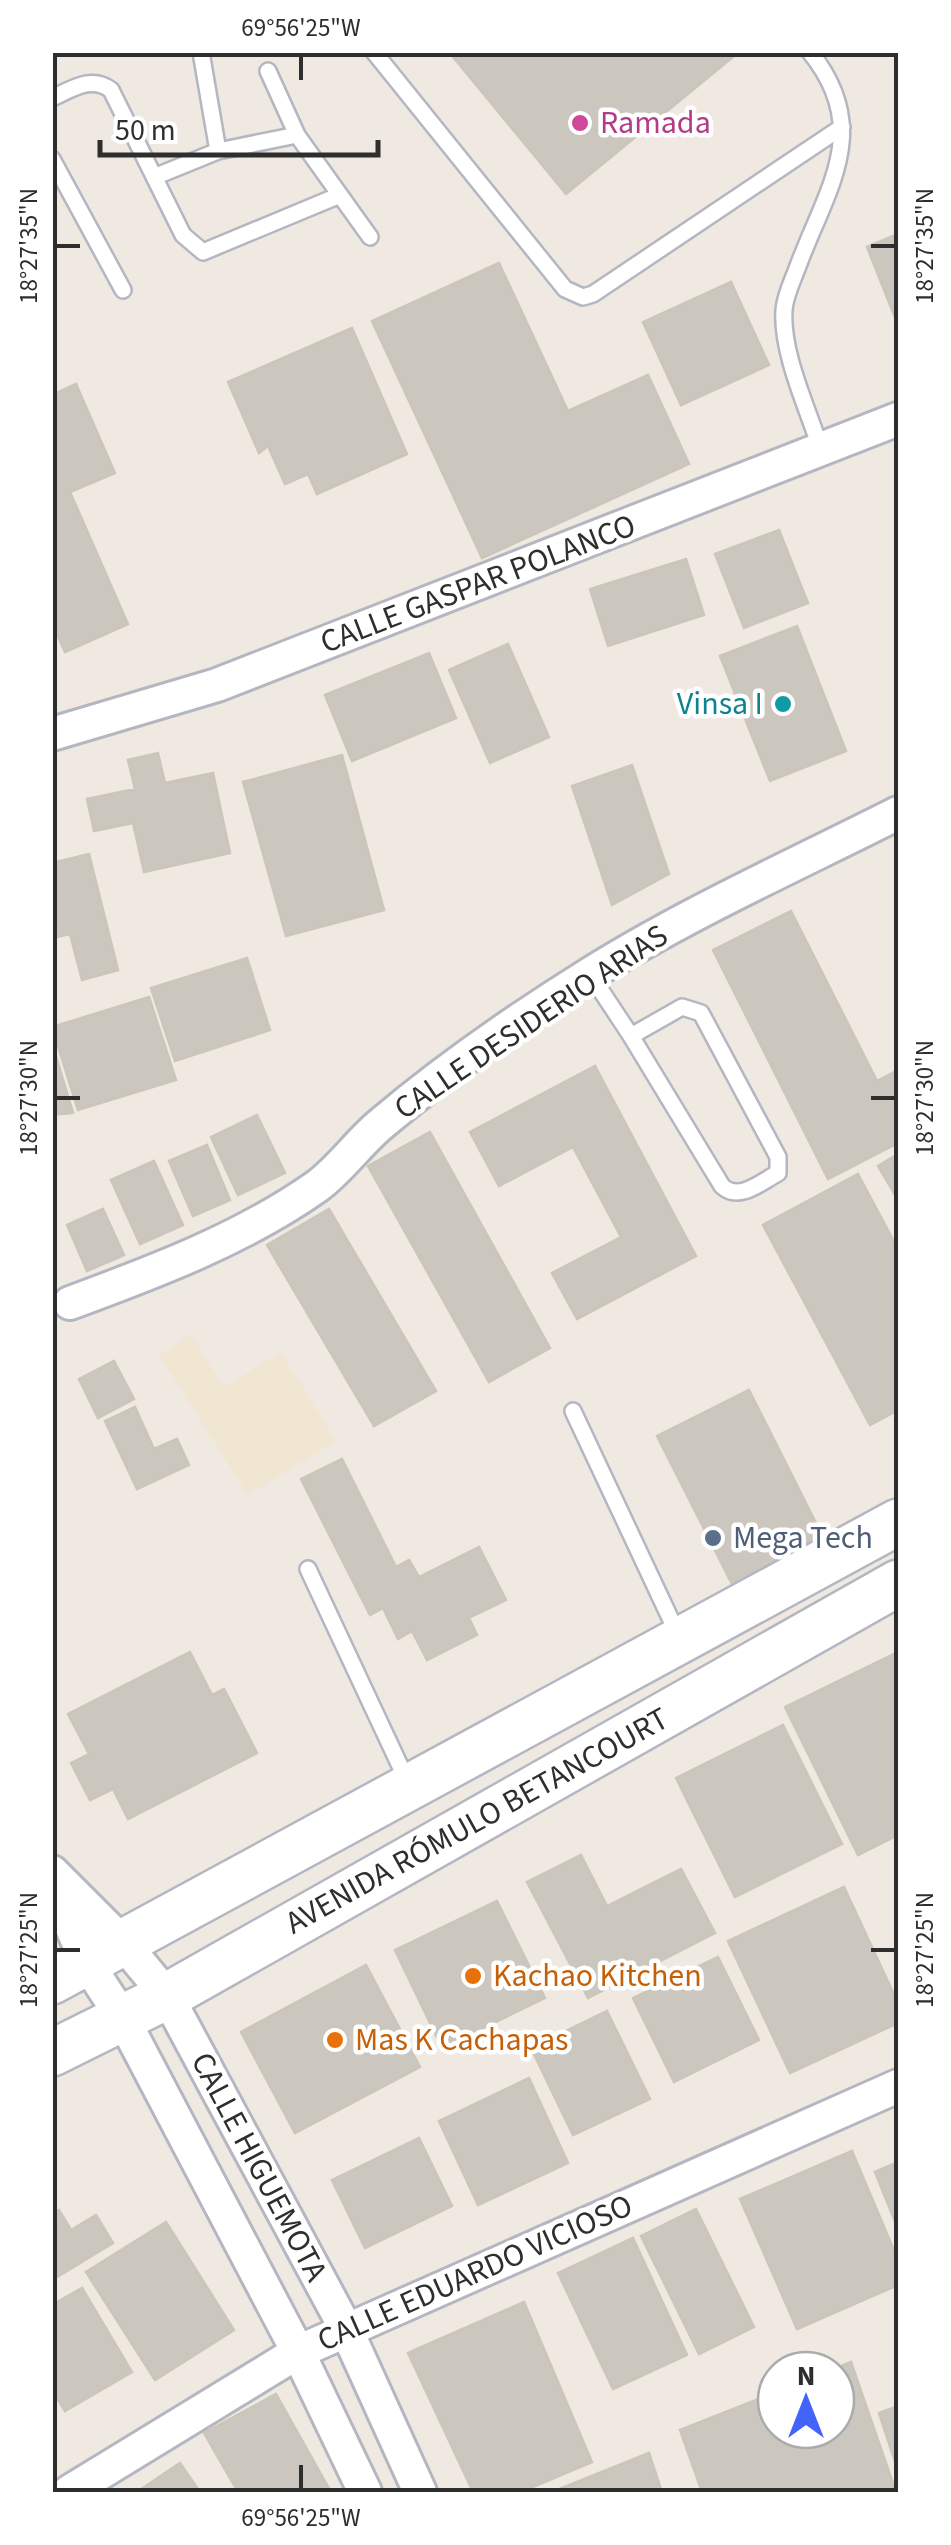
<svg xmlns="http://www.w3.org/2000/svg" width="951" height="2545" font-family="'Source Sans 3',sans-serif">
<rect width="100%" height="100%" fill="#efe9e1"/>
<!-- education -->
<path fill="#f0e6d1" d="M191 1335 224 1387 281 1352 336 1441 248 1495 159 1355Z"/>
<!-- building -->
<path fill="#cbc7bf" stroke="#cbc5ba" stroke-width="2.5" d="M449 52H739L566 194Z
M898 234V325L867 247Z
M499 263 568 411 648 375 689 464 482 558 372 321Z
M731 282 769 365 681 405 643 322Z
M352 328 407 454 317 494 308 474 285 484 268 446 259 453 228 382Z
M76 384 115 473 70 492 128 624 65 652 52 623V395Z
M779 530 808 603 744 628 715 554Z
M686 559 704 615 608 646 590 589Z
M797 626 846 751 770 781 720 656Z
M508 644 549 737 490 763 449 670Z
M429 653 456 718 352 761 325 695Z
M158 753 165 783 213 773 230 853 144 872 133 823 94 831 87 799 135 789 128 760Z
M342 755 384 910 286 936 243 782Z
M632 765 669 874 612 905 572 786Z
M89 854 118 970 82 980 70 934 52 938V863Z
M791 911 877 1081 898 1070V1143L828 1179 713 950Z
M247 958 270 1030 175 1061 151 988Z
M149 997 176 1080 78 1110 52 1027Z
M52 1043 73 1113 52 1115Z
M595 1066 696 1256 577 1319 552 1273 621 1237 573 1147 499 1186 470 1132Z
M257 1115 285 1173 238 1195 211 1137Z
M430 1132 550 1348 489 1382 368 1166Z
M207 1145 230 1200 193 1216 169 1161Z
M898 1154V1200L878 1166Z
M154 1161 183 1225 140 1244 111 1180Z
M858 1174 898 1249V1410L870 1425 763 1225Z
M103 1209 124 1255 87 1271 67 1225Z
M329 1209 436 1391 374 1426 267 1245Z
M114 1361 134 1399 98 1418 79 1379Z
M749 1390 824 1539 732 1584 657 1436Z
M135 1407 154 1449 177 1439 189 1465 137 1489 105 1421Z
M342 1459 396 1567 409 1560 419 1577 479 1547 506 1600 469 1618 477 1635 427 1660 412 1631 398 1639 383 1608 370 1615 301 1479Z
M190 1652 212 1695 224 1689 257 1753 128 1819 113 1789 90 1800 71 1763 89 1754 68 1714Z
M898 1652V1835L858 1855 785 1707Z
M783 1725 842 1844 735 1897 676 1778Z
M581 1855 607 1906 681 1869 715 1933 588 1998 527 1882Z
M844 1887 898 2003V2023L790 2073 728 1941Z
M497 1901 545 1998 442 2048 395 1950Z
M718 1957 759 2040 674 2082 633 1998Z
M366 1965 420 2067 295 2133 241 2032Z
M607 2011 650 2099 573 2135 531 2048Z
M529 2078 568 2163 478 2205 439 2121Z
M419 2138 452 2206 365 2248 332 2180Z
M852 2151 898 2260V2285L797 2329 740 2199Z
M898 2162V2229L875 2172Z
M696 2209 754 2327 699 2354 641 2236Z
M59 2210 71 2230 96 2215 113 2243 52 2280V2214Z
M166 2222 234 2330 155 2380 86 2272Z
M633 2238 687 2355 613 2389 558 2273Z
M82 2288 132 2372 65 2411 52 2390V2305Z
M524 2302 592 2462 521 2492H473L408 2353Z
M851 2362 896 2492H702L680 2430 776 2392V2430H836V2370H832Z
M276 2394 331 2492H238L204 2433Z
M898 2406V2471L879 2413Z
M649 2453 662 2492H552Z
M180 2463 200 2492H137Z"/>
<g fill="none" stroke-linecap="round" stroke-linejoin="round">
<!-- service casing -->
<g stroke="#b4b7c1" stroke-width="20">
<path id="service" d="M201 52 218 151 297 135 370 237
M374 52 565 289 583 297 593 294 842 127
M810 52C873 130 827 188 798 266 793 280 785 295 784 310 781 353 808 409 821 450
M268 71 297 135
M52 98C72 89 92 75 111 90L183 235 203 252 340 195
M52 159 123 290
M154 177 218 151
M590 974 631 1036 722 1186C739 1202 761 1182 778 1173V1157L701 1013 682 1007 631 1036
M573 1411 679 1637
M308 1569 408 1783"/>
</g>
<!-- minor casing -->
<g stroke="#b4b7c1" stroke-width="38">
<path id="minor" d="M52 734 217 685 898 419
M70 1303C154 1272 242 1239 316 1187 340 1170 358 1143 381 1124 446 1069 518 1019 590 974 688 913 795 865 898 813
M52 1872 124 1944 167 1996 346 2329 420 2492
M52 1881 87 1963 122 2017 298 2352 365 2492
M69 2492 298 2352 898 2086"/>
</g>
<!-- secondary casing -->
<g stroke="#b4b7c1" stroke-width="50">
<path id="secondary" d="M52 1981 898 1522
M52 2053 167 1996 898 1583"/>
</g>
<!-- service -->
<use href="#service" stroke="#fff" stroke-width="15"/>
<!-- minor -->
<use href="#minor" stroke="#fff" stroke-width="32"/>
<!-- secondary -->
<use href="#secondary" stroke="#fff" stroke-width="45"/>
</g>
<!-- ticks -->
<path fill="none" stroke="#2e2e2e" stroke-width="4" d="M301 55V80M55 246H80M871 246H896M55 1098H80M871 1098H896M55 1950H80M871 1950H896M301 2465V2490"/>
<!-- markers -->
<circle fill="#d1479c" stroke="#fff" stroke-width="4" cx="580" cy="123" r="10"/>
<circle fill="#0f9aa8" stroke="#fff" stroke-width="4" cx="783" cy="704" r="10"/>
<circle fill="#5c6f8a" stroke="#fff" stroke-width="4" cx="713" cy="1538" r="10"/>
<g fill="#e8710a" stroke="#fff" stroke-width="4">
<circle cx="473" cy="1976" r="10"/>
<circle cx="335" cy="2040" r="10"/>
</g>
<g text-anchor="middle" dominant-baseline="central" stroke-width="9" stroke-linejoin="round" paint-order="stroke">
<!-- hotel labels -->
<g font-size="32" fill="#b23c85" stroke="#fff" text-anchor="start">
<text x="600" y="123">Ramada</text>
</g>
<!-- street labels -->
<g font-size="32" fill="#2e2e2e" stroke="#fff">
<text transform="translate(478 584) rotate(-21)">CALLE GASPAR POLANCO</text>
<text transform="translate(531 1022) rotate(-34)">CALLE DESIDERIO ARIAS</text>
<text transform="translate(477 1821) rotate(-29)">AVENIDA RÓMULO BETANCOURT</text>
<text transform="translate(259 2167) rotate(62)">CALLE HIGUEMOTA</text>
<text transform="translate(475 2273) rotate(-24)">CALLE EDUARDO VICIOSO</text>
</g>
<!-- culture labels -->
<g font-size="32" fill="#0d838f" stroke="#fff" text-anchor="end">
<text x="763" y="704">Vinsa I</text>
</g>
<!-- service labels -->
<g font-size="32" fill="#4e5e75" stroke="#fff" text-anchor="start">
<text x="733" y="1538">Mega Tech</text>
</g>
<!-- food labels -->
<g font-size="32" fill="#c56008" stroke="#fff" text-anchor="start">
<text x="493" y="1976">Kachao Kitchen</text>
<text x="355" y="2040">Mas K Cachapas</text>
</g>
</g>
<!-- border -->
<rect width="951" height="2545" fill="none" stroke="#ffffff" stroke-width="110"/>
<!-- north arrow -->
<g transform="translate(806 2400)"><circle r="48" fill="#ffffff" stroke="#ababab" stroke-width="2.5"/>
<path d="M0-8L18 38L0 25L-18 38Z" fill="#4264fb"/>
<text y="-15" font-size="28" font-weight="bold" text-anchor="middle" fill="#2e2e2e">N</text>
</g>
<!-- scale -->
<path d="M100 140v15h278v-15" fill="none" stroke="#2e2e2e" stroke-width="5"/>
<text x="115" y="140" font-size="30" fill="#2e2e2e" stroke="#ffffff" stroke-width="8" paint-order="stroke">50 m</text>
<rect x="55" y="55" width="841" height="2435" fill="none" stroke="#2e2e2e" stroke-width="4"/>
<g font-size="25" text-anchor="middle" fill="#2e2e2e">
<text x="301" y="36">69°56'25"W</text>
<text transform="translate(28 246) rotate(-90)" y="9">18°27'35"N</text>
<text transform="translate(924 246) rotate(-90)" y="9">18°27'35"N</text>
<text transform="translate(28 1098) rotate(-90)" y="9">18°27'30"N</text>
<text transform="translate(924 1098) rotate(-90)" y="9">18°27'30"N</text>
<text transform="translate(28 1950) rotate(-90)" y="9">18°27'25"N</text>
<text transform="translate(924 1950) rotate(-90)" y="9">18°27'25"N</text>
<text x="301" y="2526">69°56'25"W</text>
</g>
</svg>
